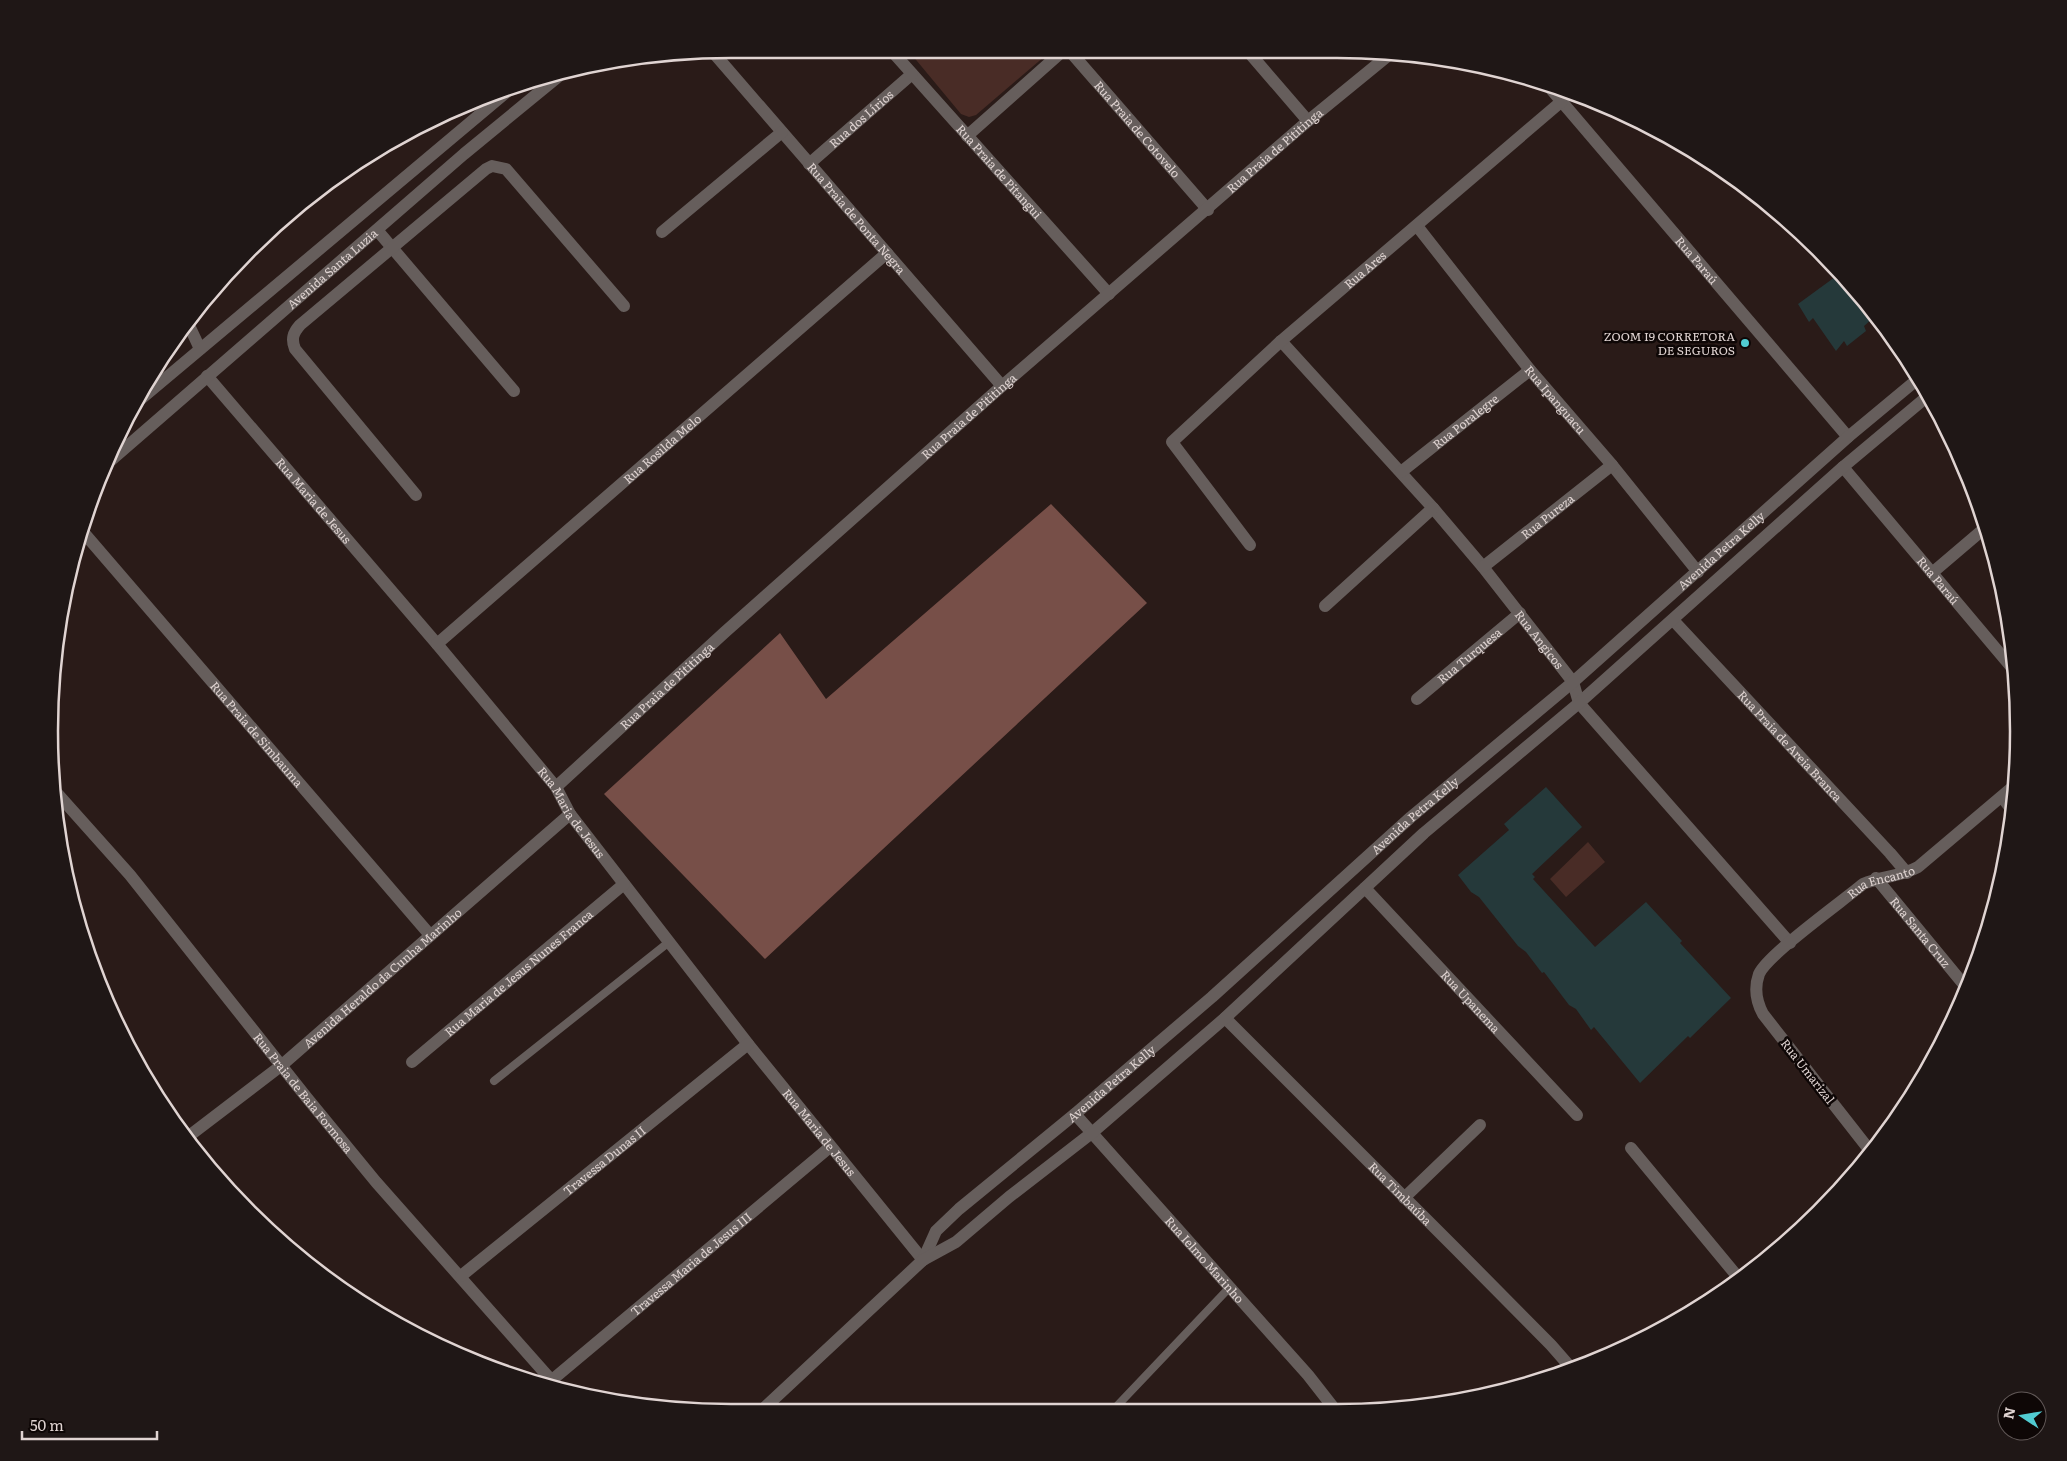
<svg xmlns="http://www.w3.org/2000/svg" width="2067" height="1461" font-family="Literata,serif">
<rect width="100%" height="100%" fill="#2a1b18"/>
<!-- green -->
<path fill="#492c26" d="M907 49H1048L1045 56 976 115 969 117 961 114Z
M1588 842 1605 862 1566 897 1550 879Z"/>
<!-- water -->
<path fill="#774f48" d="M1051 504 1147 603 765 959 604 794 780 633 826 699Z"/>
<!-- building -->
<path fill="#25393a" d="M1835 277 1872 319 1864 326 1866 331 1847 346 1844 341 1836 351 1813 318 1809 322 1798 304Z
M1546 787 1582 827 1532 874 1535 877 1533 879 1595 947 1646 902 1682 941 1680 943 1731 998 1690 1038 1688 1036 1640 1083 1594 1027 1591 1030 1576 1009 1569 1005 1544 972 1542 973 1526 952 1518 946 1479 897 1471 892 1458 875 1509 830 1504 824Z"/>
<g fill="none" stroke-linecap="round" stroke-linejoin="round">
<!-- service -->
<path stroke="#665e5c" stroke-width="8" d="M494 1081 669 942
M1115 1408 1230 1287"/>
<!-- minor -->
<g stroke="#665e5c" stroke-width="12">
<path id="s1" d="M890 49 1109 294"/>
<path id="s2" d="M1068 49 1208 210"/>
<path d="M1246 49 1308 121"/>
<path id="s3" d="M712 51 1002 386"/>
<path id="s4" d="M1545 82 1848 437"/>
<path d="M967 136 1065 49"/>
<path id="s5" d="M809 164 912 74"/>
<path id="s6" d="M1417 226 1530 370 1612 465 1698 572"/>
<path d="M377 230 514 391"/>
<path d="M662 232 782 132"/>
<path d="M187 321 200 349"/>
<path id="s7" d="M1281 341 1433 508 1483 567 1573 682 1579 703 1790 943"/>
<path id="s8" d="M207 376 437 644 556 787 570 814 748 1044 923 1260"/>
<path d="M135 404 515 85"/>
<path id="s9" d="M1843 467 2013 669"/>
<path id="s10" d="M101 469 464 154 565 71"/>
<path id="s11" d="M1401 472 1530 370"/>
<path d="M416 495 295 349C291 339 293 333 300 325L486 169 492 166 506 169 624 306"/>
<path id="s12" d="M84 533 430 935"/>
<path id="s13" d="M1250 545 1172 442 1281 341 1562 101"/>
<path id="s14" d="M1483 567 1612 465"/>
<path d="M1932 573 1986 527"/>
<path d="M1325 606 1433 508"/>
<path id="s15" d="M1673 620 1890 853 1907 873"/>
<path id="s16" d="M437 644 887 253"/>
<path id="s17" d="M1417 699 1520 613"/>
<path id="s18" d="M556 787 725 632 1002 386 1308 121 1390 54"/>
<path id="s19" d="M55 791 130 875 307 1098 376 1182 560 1390"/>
<path d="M2002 797 2011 809"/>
<path id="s20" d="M1876 878 1965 986"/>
<path id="s21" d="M1365 888 1577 1115"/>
<path id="s22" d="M1225 1018 1456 1249 1551 1345 1572 1369"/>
<path id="s23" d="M412 1062 624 884"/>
<path id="s24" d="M1075 1114 1308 1375 1333 1407"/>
<path id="s25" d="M189 1136 282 1065 570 814"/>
<path d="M1631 1148 1737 1276"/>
<path id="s26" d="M1871 1152 1763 1014C1756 1001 1754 988 1759 974 1767 955 1844 900 1863 884 1882 876 1900 877 1918 867L2015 785"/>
<path d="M1404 1198 1480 1125"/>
<path id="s27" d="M461 1276 748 1044"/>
<path id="s28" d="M552 1380 830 1147"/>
</g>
<!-- tertiary -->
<g stroke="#665e5c" stroke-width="12">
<path id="s29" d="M923 1260 936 1231 959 1209 1075 1114 1212 997 1411 817 1573 682 1848 437 1919 378"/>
<path d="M762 1410 923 1260 956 1242 1009 1197 1093 1132 1225 1018 1424 833 1579 703 1843 467 1929 395"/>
</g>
</g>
<!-- markers -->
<circle fill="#51ccd2" stroke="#0e0706" stroke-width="2" cx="1745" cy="343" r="5"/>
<g text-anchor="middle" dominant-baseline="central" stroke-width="5" stroke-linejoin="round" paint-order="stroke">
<!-- street labels -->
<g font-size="12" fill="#e0d4d2" stroke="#0e0706">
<text stroke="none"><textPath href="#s5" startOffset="69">Rua dos Lírios</textPath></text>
<text stroke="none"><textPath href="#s2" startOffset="106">Rua Praia de Cotovelo</textPath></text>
<text stroke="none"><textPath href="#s18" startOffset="960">Rua Praia de Pititinga</textPath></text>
<text stroke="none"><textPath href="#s1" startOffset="164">Rua Praia de Pitangui</textPath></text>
<text stroke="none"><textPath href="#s3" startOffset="221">Rua Praia de Ponta Negra</textPath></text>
<text stroke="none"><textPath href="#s4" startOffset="234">Rua Paraú</textPath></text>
<text stroke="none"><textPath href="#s10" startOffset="306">Avenida Santa Luzia</textPath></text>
<text stroke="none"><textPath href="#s13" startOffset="388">Rua Ares</textPath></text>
<text stroke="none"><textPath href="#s6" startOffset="222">Rua Ipanguacu</textPath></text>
<text stroke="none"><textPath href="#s18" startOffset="555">Rua Praia de Pititinga</textPath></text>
<text stroke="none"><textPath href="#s11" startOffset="82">Rua Poralegre</textPath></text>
<text stroke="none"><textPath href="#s16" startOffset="298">Rua Rosilda Melo</textPath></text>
<text stroke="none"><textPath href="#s8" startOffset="164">Rua Maria de Jesus</textPath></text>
<text stroke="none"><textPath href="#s14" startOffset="82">Rua Pureza</textPath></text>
<text stroke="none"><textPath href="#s29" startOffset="1071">Avenida Petra Kelly</textPath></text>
<text stroke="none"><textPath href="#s9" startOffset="148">Rua Paraú</textPath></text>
<text stroke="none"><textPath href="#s7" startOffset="395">Rua Angicos</textPath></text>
<text stroke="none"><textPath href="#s17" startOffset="68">Rua Turquesa</textPath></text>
<text stroke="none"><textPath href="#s18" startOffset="150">Rua Praia de Pititinga</textPath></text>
<text stroke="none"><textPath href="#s12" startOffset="265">Rua Praia de Simbauma</textPath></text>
<text stroke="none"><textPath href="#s15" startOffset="172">Rua Praia de Areia Branca</textPath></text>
<text stroke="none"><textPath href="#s8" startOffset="569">Rua Maria de Jesus</textPath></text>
<text stroke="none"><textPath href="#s29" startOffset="666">Avenida Petra Kelly</textPath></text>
<text stroke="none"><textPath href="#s26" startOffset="372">Rua Encanto</textPath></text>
<text stroke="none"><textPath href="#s20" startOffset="70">Rua Santa Cruz</textPath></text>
<text stroke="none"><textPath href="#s23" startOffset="139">Rua Maria de Jesus Nunes Franca</textPath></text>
<text stroke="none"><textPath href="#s25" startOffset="250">Avenida Heraldo da Cunha Marinho</textPath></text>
<text stroke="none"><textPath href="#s21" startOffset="155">Rua Upanema</textPath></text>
<text transform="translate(1808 1071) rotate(52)">Rua Umarizal</text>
<text stroke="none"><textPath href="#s29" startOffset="261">Avenida Petra Kelly</textPath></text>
<text stroke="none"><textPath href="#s19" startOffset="391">Rua Praia de Baia Formosa</textPath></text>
<text stroke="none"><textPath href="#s8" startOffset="974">Rua Maria de Jesus</textPath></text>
<text stroke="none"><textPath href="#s27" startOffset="184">Travessa Dunas II</textPath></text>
<text stroke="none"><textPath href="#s22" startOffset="248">Rua Timbaúba</textPath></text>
<text stroke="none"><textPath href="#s24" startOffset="195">Rua Ielmo Marinho</textPath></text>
<text stroke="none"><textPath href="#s28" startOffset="181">Travessa Maria de Jesus III</textPath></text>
</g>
<!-- poi labels -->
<g font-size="12" fill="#e0d4d2" stroke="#0e0706" text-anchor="end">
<text x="1735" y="336">ZOOM I9 CORRETORA<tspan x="1735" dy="14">DE SEGUROS</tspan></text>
</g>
</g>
<!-- crop -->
<path d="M0 0H2067V1461H0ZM731 58H1337A673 673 0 0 1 2010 731V731A673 673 0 0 1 1337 1404H731A673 673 0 0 1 58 731V731A673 673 0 0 1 731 58Z" fill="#1f1716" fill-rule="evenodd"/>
<path fill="none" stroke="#e0d4d2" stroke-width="2.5" d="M731 58H1337A673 673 0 0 1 2010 731V731A673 673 0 0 1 1337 1404H731A673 673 0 0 1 58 731V731A673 673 0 0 1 731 58Z"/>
<!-- north arrow -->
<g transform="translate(2022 1416) rotate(282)"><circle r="24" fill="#0e0706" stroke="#625958"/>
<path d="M0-4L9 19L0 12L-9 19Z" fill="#51ccd2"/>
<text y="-8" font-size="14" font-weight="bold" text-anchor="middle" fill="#e0d4d2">N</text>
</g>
<!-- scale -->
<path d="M22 1431v8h135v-8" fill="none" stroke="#e0d4d2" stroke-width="2.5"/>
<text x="30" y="1431" font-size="15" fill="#e0d4d2" stroke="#0e0706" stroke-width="4" paint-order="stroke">50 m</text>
</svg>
